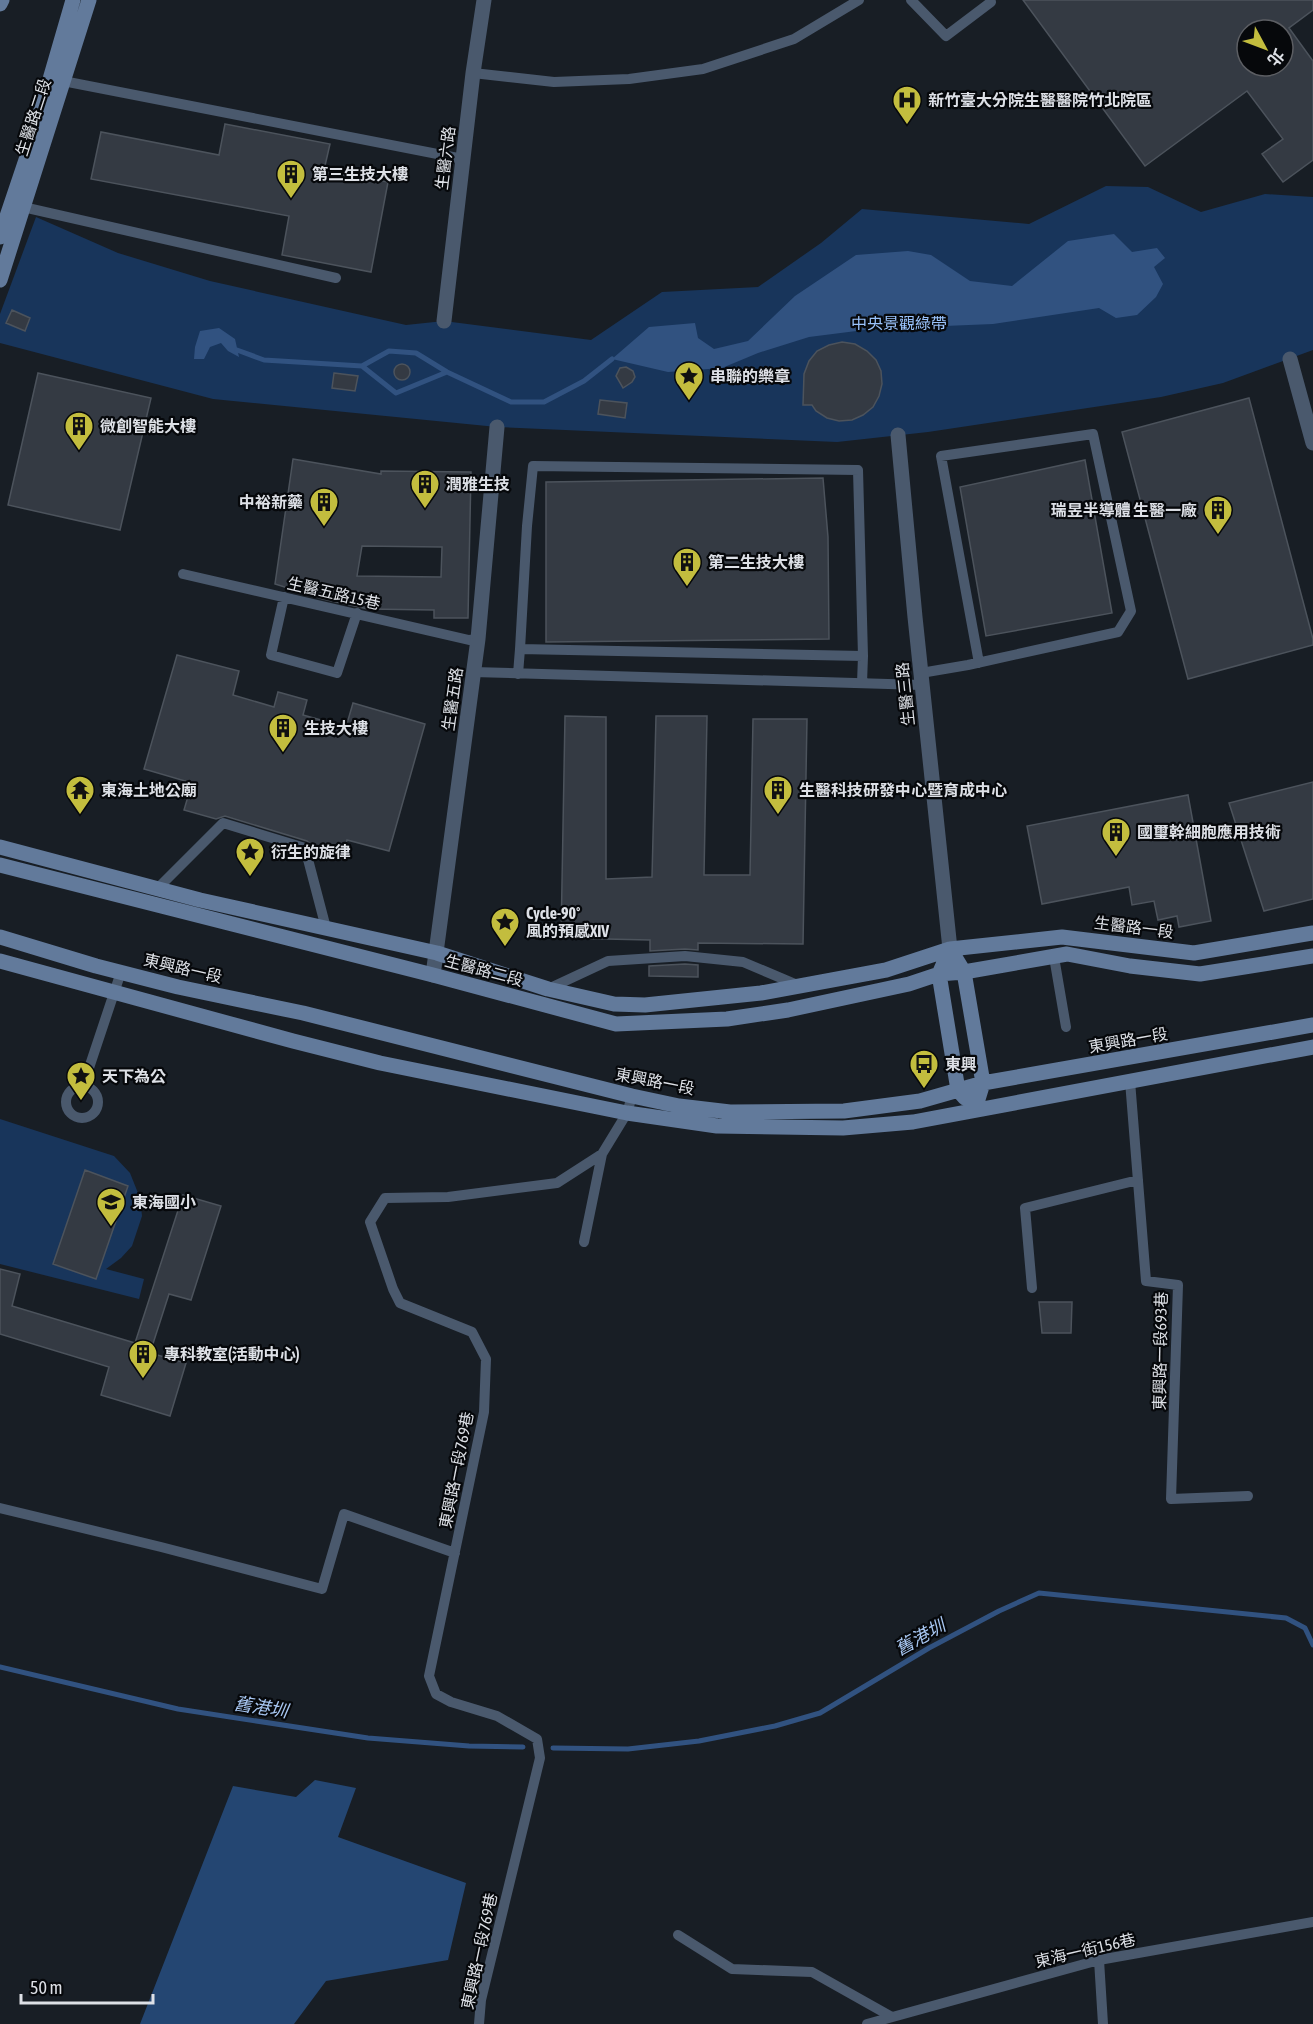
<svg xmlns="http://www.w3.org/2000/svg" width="1313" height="2024" font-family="'Asap Condensed','Noto Sans TC',sans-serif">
<rect width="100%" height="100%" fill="#181e25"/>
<!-- green -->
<path fill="#18355b" d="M1106 186 1148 187 1201 212 1265 194 1313 197V350L1223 383 1161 397 928 432 837 442 497 427 213 399 0 343V314L36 217 118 253 210 281 406 325 444 321 591 340 662 292 758 287 821 243 862 209 1029 224Z
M0 1119 114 1156 130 1173 140 1198 142 1216 132 1246 121 1258 106 1269 144 1279 139 1299 0 1264Z"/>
<!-- forest -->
<path fill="#244672" d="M315 1780 356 1788 338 1837 466 1883 448 1960 326 1981 294 2024H140L233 1786 296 1797Z"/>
<!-- water -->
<path fill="#315280" d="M1114 234 1132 252 1157 248 1165 258 1154 267 1163 284 1156 297 1137 315 1116 318 1099 308 993 324 872 329 809 337 758 353 722 368 668 372 612 359 649 327 695 323 698 338 714 349 748 341 795 296 856 255 908 251 931 255 970 281 1012 286 1068 241Z
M219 328 235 339 239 357 228 351 221 343 210 347 204 359H194L195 347 200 331Z"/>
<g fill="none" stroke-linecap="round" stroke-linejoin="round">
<!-- stream -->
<path stroke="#315280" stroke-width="5" d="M237 350 264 360 362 366 389 351 416 353 447 372 511 402H544L584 381 612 359
M362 366 396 393 447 372
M0 1667 178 1709 368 1738 469 1746 523 1747
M553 1748 628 1749 699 1741 775 1726 820 1713 929 1648 999 1611 1039 1593 1286 1618 1305 1628 1313 1645"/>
</g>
<!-- building -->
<path fill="#343a43" stroke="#4c535c" stroke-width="1.5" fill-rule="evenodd" d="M1023 0H1313V10L1289 28 1313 61V160L1283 182 1262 154 1283 139 1247 91 1145 166ZM1247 30H1283V66H1247Z
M225 124 330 144 324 170 388 182 371 272 282 255 289 216 91 179 101 132 219 155Z
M12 310 30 318 25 331 6 323Z
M842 342 855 344 867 351 876 360 881 371 882 384 879 396 873 407 863 415 852 420 839 421 827 418 816 411 812 405H803L804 374 809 361 817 351 829 345Z
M394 372a8 8 0 1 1 16 0a8 8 0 1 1-16 0Z
M626 367 633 371 635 377 632 382 623 388 616 376 620 368Z
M38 373 151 398 120 530 8 505Z
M334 373 358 376 355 391 332 388Z
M1249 398 1313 639V645L1188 679 1122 432Z
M600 400 627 403 625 418 598 414Z
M293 459 381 474V471L471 472 468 618H434V610L368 609 323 599 275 584ZM362 546 442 547 441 577 357 576Z
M1085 460 1112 613 986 636 960 487Z
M823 478 828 537 829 639 546 642V482Z
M177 655 239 671 233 695 274 707 278 692 307 700 303 715 346 727 353 703 425 724 389 851 347 840 343 855 312 846 307 841 225 816 216 819 184 810 192 783 144 769Z
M565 716 606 717V879L652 877 656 716H707L704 875H750L753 719H807L803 944 698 943V950L685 949 650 951V940L561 938Z
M1313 782V899L1264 911 1229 803Z
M1188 795 1211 921 1179 927 1177 916 1158 920 1154 901 1132 905 1129 887 1042 904 1027 826Z
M685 964 698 965V977L649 976V966Z
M85 1170 128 1186 96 1279 53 1264Z
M183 1195 221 1206 191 1300 169 1294 150 1353 186 1363 170 1416 101 1395 109 1367 0 1334V1269L20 1274 12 1306 135 1343Z
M1039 1302H1072L1071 1333H1042Z"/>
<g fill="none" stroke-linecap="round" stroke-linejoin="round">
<!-- lane -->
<path stroke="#4a596d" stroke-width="10" d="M911 0 946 36 991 2
M473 73 554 82 629 79 703 69 794 39 859 0
M63 81 463 159
M23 207 336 278
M183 574 469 640 478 639
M284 597 271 655 337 673 357 613
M520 649 527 526 533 466 858 470 863 656
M473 672 922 685
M921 673 968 665 1118 632 1131 611 1093 434 941 456 979 663
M518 674 520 649 863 656 862 683
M157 889 223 823 305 848 326 928
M1054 957 1066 1027
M548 989 608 961 685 956 743 962 800 986
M1130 1081 1146 1281 1178 1285 1171 1499 1248 1496
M66 1102a16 16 0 1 1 32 0a16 16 0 1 1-32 0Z
M83 1086 121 972
M584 1242 602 1154
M1032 1288 1025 1208 1138 1180
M0 1508 161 1547 322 1589 344 1514 455 1553
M678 1935 732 1969 812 1972 892 2017
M1099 1960 1103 2024
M479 2024 481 2000 540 1758 537 1739 497 1716 451 1702 436 1694 429 1676 484 1412 486 1359 472 1332 400 1303 393 1289 370 1222 385 1198 448 1197 557 1183 602 1154 627 1113 632 1096
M867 2024 1099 1960 1313 1922"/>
<!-- street -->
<path stroke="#4a596d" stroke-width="15" d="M444 321 473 73 484 0
M1290 359 1313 443
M898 435 915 617 950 949
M433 975 478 639 497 427"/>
<!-- secondary -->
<path stroke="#627a9b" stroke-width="15" d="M0 4 2 0
M0 237 30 148 73 0
M0 280 89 0
M0 847 200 900 437 953 548 989 614 1004 645 1005 761 993 886 970 950 949 1062 937 1194 953 1313 933
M0 865 433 975 616 1024 727 1019 788 1010 909 984 939 974 964 972 1067 954 1130 966 1200 974 1313 956
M0 937 96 966 178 987 303 1013 632 1096 679 1106 730 1112 844 1111 920 1101 983 1083 1313 1025
M950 949 939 974 958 1090 965 1098
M950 949 964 972 983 1083 975 1109
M0 961 293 1041 380 1063 627 1113 717 1126 843 1128 913 1122 1313 1047"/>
</g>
<!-- icons -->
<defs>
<g id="hospital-pin" transform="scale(1.5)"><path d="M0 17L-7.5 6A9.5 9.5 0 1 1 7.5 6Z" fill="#c3bd3e" stroke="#06080b"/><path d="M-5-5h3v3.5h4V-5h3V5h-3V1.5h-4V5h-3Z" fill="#111"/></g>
<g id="building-pin" transform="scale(1.5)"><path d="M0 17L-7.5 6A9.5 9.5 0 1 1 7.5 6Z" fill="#c3bd3e" stroke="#06080b"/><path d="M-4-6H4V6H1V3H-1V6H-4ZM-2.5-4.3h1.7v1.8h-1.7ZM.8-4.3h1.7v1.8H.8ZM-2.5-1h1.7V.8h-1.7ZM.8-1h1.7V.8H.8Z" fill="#111"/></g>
<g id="sight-pin" transform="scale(1.5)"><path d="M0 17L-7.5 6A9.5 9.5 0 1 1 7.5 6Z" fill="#c3bd3e" stroke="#06080b"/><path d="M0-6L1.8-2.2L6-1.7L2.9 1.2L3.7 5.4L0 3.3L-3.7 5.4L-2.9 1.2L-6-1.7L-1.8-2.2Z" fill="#111"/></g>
<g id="temple-pin" transform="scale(1.5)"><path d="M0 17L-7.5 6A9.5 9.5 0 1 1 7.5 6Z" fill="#c3bd3e" stroke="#06080b"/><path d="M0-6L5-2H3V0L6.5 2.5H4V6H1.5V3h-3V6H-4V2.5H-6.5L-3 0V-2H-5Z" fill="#111"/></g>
<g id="bus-pin" transform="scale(1.5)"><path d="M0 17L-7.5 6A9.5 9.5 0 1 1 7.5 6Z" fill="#c3bd3e" stroke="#06080b"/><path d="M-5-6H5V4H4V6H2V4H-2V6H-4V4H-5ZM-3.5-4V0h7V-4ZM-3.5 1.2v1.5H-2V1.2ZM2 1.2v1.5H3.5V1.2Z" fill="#111"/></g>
<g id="school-pin" transform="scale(1.5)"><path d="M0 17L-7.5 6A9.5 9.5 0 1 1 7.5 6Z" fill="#c3bd3e" stroke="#06080b"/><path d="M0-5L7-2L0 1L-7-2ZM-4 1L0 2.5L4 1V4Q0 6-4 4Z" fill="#111"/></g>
</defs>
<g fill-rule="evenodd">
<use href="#hospital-pin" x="907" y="100"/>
<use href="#building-pin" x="291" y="174"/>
<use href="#sight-pin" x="689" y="376"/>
<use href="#building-pin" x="79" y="426"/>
<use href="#building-pin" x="425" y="484"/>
<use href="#building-pin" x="324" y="502"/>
<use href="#building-pin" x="1218" y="510"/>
<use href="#building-pin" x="687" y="562"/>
<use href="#building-pin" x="283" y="728"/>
<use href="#temple-pin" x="80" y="790"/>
<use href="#building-pin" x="778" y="790"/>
<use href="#building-pin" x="1116" y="832"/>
<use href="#sight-pin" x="250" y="852"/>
<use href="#sight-pin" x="505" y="922"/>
<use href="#bus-pin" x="924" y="1064"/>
<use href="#sight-pin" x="81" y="1076"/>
<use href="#school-pin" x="111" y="1202"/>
<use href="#building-pin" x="143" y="1354"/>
</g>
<g text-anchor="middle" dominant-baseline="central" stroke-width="4.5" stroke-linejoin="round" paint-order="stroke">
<!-- poi labels -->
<g font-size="16" font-weight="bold" fill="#dde0e6" stroke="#06080b" text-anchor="start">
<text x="928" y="100">新竹臺大分院生醫醫院竹北院區</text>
<text x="312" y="174">第三生技大樓</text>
<text x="710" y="376">串聯的樂章</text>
<text x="100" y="426">微創智能大樓</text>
<text x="446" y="484">潤雅生技</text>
<text x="303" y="502" text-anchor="end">中裕新藥</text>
<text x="1197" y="510" text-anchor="end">瑞昱半導體 生醫一廠</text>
<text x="708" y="562">第二生技大樓</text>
<text x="304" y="728">生技大樓</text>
<text x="101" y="790">東海土地公廟</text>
<text x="799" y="790">生醫科技研發中心暨育成中心</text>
<text x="1137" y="832">國璽幹細胞應用技術</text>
<text x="271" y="852">衍生的旋律</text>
<text x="526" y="913">Cycle-90°<tspan x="526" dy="18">風的預感XIV</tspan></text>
<text x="945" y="1064">東興</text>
<text x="102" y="1076">天下為公</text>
<text x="132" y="1202">東海國小</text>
<text x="164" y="1354">專科教室(活動中心)</text>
</g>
<!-- street labels -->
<g font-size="16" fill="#dde0e6" stroke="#06080b">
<text transform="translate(33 117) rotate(-72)">生醫路二段</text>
<text transform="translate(445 158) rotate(-83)">生醫六路</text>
<text transform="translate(334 593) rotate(13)">生醫五路15巷</text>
<text transform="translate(905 694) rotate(-96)">生醫三路</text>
<text transform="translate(452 699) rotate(-82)">生醫五路</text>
<text transform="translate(1134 927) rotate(7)">生醫路一段</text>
<text transform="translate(183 968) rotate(13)">東興路一段</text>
<text transform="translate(484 970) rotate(15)">生醫路二段</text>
<text transform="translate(1128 1040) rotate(-10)">東興路一段</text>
<text transform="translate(655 1081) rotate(11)">東興路一段</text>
<text transform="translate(1160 1351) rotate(-89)">東興路一段693巷</text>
<text transform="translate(456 1470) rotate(-79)">東興路一段769巷</text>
<text transform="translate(1085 1950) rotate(-13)">東海一街156巷</text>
<text transform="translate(479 1951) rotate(-78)">東興路一段769巷</text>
</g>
<!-- park labels -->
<g font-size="16" fill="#9ac3fc" stroke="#06080b">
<text x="899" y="323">中央景觀綠帶</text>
</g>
<!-- water labels -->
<g font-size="18" font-style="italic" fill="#a7c6f1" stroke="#06080b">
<text transform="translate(920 1637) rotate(-29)">舊港圳</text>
<text transform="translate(261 1707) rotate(9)">舊港圳</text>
</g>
</g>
<!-- north arrow -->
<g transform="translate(1265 48) rotate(131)"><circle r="28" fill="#06080b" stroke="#5c5e63" stroke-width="1.5"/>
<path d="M0-4.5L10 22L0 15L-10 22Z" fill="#c3bd3e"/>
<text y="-9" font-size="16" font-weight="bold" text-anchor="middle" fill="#dde0e6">北</text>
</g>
<!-- scale -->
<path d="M21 1994v9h132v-9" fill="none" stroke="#dde0e6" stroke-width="3"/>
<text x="30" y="1994" font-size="18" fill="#dde0e6" stroke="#06080b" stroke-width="4.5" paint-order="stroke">50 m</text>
</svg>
